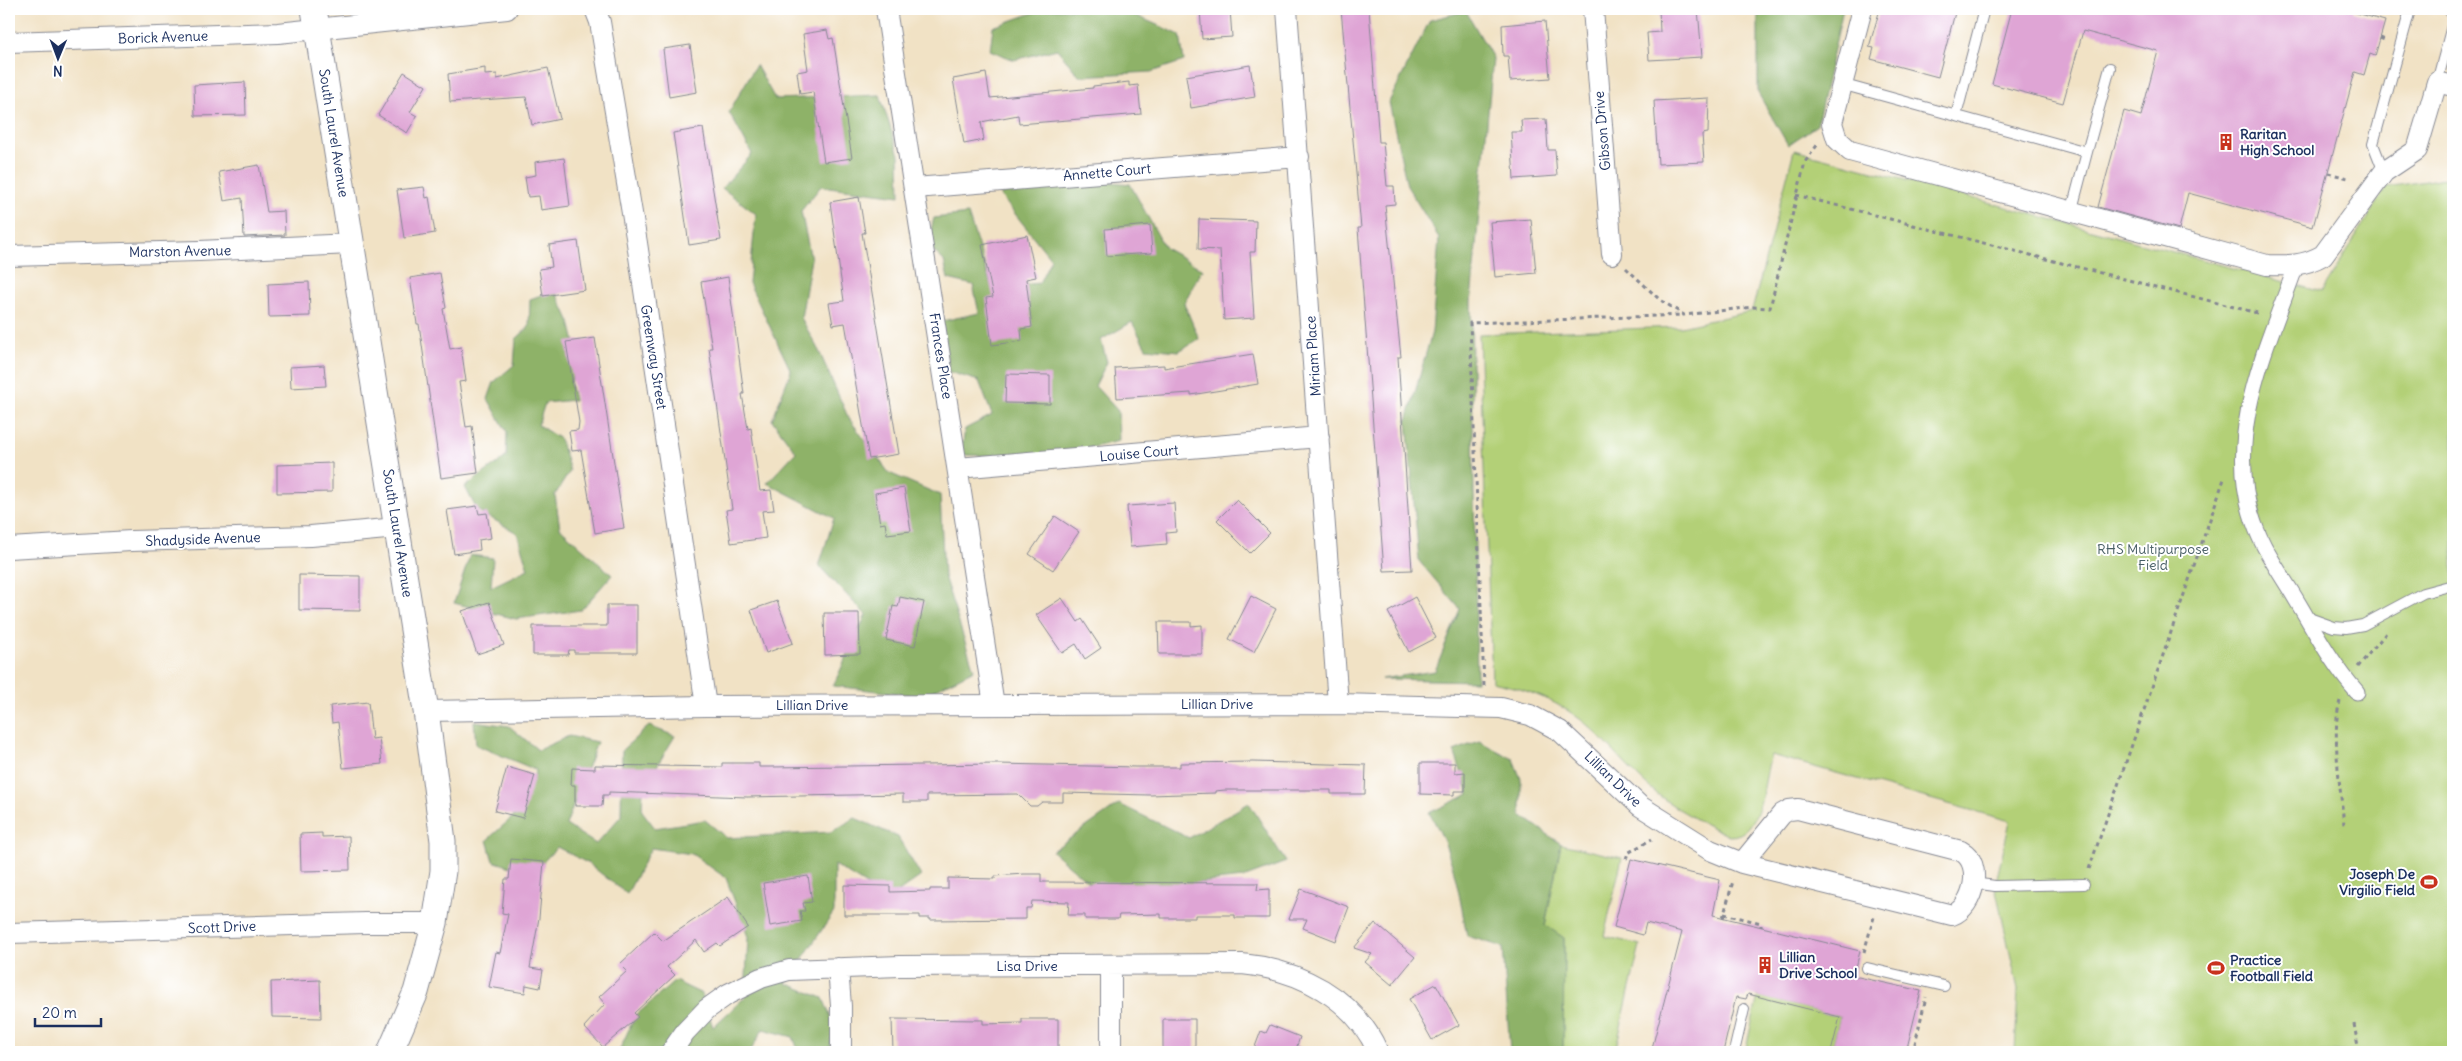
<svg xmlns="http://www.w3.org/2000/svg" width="2462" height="1061" font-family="Delius,sans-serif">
<rect width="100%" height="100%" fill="#fff"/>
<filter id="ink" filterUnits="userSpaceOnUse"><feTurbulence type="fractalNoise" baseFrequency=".02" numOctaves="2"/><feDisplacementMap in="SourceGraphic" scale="10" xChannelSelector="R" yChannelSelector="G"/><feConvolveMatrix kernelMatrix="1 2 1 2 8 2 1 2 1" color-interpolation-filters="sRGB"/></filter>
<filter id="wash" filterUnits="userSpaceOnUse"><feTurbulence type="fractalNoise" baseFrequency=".0096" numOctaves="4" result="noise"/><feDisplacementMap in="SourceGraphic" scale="20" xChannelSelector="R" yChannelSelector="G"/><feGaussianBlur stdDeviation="1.12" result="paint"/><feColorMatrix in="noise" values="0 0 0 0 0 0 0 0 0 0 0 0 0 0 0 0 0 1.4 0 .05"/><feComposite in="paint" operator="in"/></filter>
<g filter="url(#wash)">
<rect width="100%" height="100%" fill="#f1e2c5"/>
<!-- green -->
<path fill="#b3d077" stroke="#67806a" d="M2453 149V1052H2015L2018 989 1995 886 2010 821 1771 755C1763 779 1763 837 1729 836 1706 824 1680 812 1660 796 1636 778 1618 755 1597 734 1568 705 1532 690 1492 682L1479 334 1681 327 1752 311 1794 150 2322 292 2386 187 2446 178Z
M1561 844 1622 858 1604 936 1640 945 1615 1052H1563L1564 938 1545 926Z
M1758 996 1840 1017 1831 1052H1745Z"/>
<!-- forest -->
<path fill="#8eb268" stroke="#547063" d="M1044 9H1107L1130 13 1180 35 1184 61 1151 72 1079 76 1057 49 1014 60 990 50 993 27Z
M1758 9H1843L1817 125 1788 145 1758 93Z
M1466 11 1493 58 1471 301 1477 681 1381 679 1435 671 1460 609 1419 561 1407 421 1432 332 1439 238 1407 186 1389 102 1430 20Z
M756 65 775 99 880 95 899 155 900 196 821 186 801 211 811 259 801 318 819 351 848 417 889 473 940 495 944 576 974 670 922 696 833 686 866 615 819 566 834 518 767 483 796 452 772 420 791 371 749 283 756 214 722 188 752 154 729 112Z
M1066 177 1130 184 1165 248 1202 269 1184 303 1199 339 1179 351 1146 348 1132 322 1101 340 1107 362 1095 386 1118 411 1119 441 1050 457 961 455 965 429 992 415 979 381 949 372 942 321 979 313 973 285 948 279 944 261 927 245 934 218 968 214 992 288 1039 283 1051 259 1000 195Z
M555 290 570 322 579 359 570 383 574 400 545 403 538 425 560 439 570 471 555 495 560 528 612 575 581 610 516 619 454 603 470 555 493 558 491 587 528 569 517 533 477 510 465 487 506 457 507 432 488 399 494 382 514 365 516 339 529 327 530 299Z
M474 721 509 726 538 750 569 736 597 742 566 825 596 844 621 816 622 750 649 726 675 736 643 789 642 811 655 828 705 820 727 838 831 832 855 818 898 837 921 876 889 899 834 865V912L786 983 823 998 834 1025 829 1052H799L793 1037 763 1029 750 1052 619 1051 635 1016 675 981 702 994 713 1027 745 997 748 937 726 878 692 854 651 848 627 894 589 864 557 847 532 874 493 861 487 840 524 807 536 770 476 745Z
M1479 741 1513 759 1521 779V815L1561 844 1545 925 1564 938 1563 1052H1510L1503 947 1467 936C1459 894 1453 849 1429 813L1469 794 1454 751Z
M1249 803 1286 862 1243 878 1171 886H1093L1052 851 1119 804 1189 838Z"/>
<g id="blocks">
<!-- building -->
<path fill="#dfa5d5" d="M1200 9H1230L1232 37 1202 39Z
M1341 9H1369L1379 142H1383L1387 186H1394L1395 204 1385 205 1401 357H1398L1412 570 1384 571 1358 228H1361Z
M1659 9H1698L1702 57 1649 60 1647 33 1660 32Z
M1880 9H1956L1938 77 1871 59 1874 48 1869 47Z
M2012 9H2354L2353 12 2385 21 2375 56 2370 54 2364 75 2355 72 2313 227 2188 193 2179 229 2098 207 2124 111 2141 116 2158 51 2083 31 2063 103 1992 84Z
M1545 21 1550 78 1510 81 1508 56H1503L1502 25Z
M827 30 829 39 833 38 852 158 824 162 813 92 800 94 797 72 808 70 803 34Z
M690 45 697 92 669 97 663 49Z
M1250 65 1255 97 1191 108 1186 76Z
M485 68V75L497 74V79L548 68 560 119 532 125 526 97 450 102 448 74Z
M404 72 426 86 410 112 417 116 407 133 378 115Z
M986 73 990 98 1093 88V86L1129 82V86L1138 85 1141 114 1019 124 1018 115 981 122 984 140 964 144 953 79Z
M245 82 246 115 195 116 194 85Z
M1709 98 1708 133 1702 134 1704 162 1658 164 1654 101Z
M1546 119 1548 150H1555L1557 176 1514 179 1511 132H1522L1521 120Z
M703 128 721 240 689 245 673 133Z
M564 158 570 206 541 210 539 196 528 197 525 177 536 175 535 162Z
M259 165 267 212 284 211 285 235 244 237 242 198 224 201 219 172Z
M424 187 426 198 429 197 435 233 404 238 397 190Z
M859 197 865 233H862L899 454 869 459 845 323 833 325 829 303 844 301 830 202Z
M1199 219 1256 221 1255 252H1250L1254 318 1224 320 1220 250 1198 249Z
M1531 219 1536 273 1495 277 1490 222Z
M1150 225 1152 253 1107 256 1105 229Z
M1027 235 1036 277 1026 279 1032 327 1021 329 1022 341 992 345 986 298 993 297 982 245Z
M578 241 585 290 543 296 539 269 552 267 549 245Z
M440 273 446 308 443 309 450 349 461 347 466 381 459 382 466 427 472 426 478 473 441 478 419 324H417L410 278Z
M728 277 744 394H742L748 429 751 428 760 491 771 490 774 510 762 511 766 538 731 543 726 510 732 509 709 348H712L701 282Z
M309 282 310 316 269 317 268 284Z
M595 338 624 528 595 533 581 450 572 451 569 431 578 430 579 422 566 342Z
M1253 354 1258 384 1191 395V393L1117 398 1115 368 1164 365V368Z
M324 365 326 386 291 388 290 367Z
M1006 374 1050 375V404L1005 403Z
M332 463V492L277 493V465Z
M904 488 911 531 887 534 885 523 880 524 875 493Z
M1237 500 1270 533 1250 553 1217 520Z
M1174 503 1176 532 1166 533 1167 544 1130 547 1127 506Z
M477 506 479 514 487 513 491 538 479 540 480 550 454 554 447 510Z
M1055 516 1079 532 1053 570 1029 554Z
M299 575 360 576V611L299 610Z
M1251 596 1276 609 1254 652 1229 639Z
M900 597 924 602 915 646 886 640 893 606 898 607Z
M1415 597 1436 638 1409 652 1388 612Z
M1062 598 1078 622 1082 619 1101 648 1085 659 1076 644 1062 653 1036 615Z
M777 601 793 643 766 653 751 610Z
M489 602 504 645 477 654 462 611Z
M607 605H637V653H574V650H569L568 655H533V626H607Z
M824 613H859L860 654 825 655Z
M1158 622H1191V626L1202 625V654H1159Z
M368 702 372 739 379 738 382 764 343 768 338 722 332 723 330 706Z
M1253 762 1366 765 1365 794H1331V790H1225L1215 791V793L1150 795 1063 793V802H1042L1037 806H1030L1018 794 927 795V802H903V794L747 797 609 792V795H603L602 806H575V785H571L572 768 595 769V765L722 767V763H759V767H770L998 764 1136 767H1180V763Z
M1420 763H1455V773L1465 772V791H1454V795L1420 794Z
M507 767 535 775 523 818 495 811Z
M322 833V837L349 836 350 870 301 871 300 834Z
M511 859 544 862 539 918 530 968 543 970 540 988 526 985 525 993 489 987 496 952 500 953 508 914 502 913 505 879H509Z
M1631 859 1720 880 1713 915 1860 951 1854 976 1921 991 1906 1052H1831L1840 1017 1748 994 1746 999 1736 997 1723 1052H1651L1682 932 1646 923 1643 935 1614 927Z
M1024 874H1041V882L1258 883 1257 890 1269 889V918H1235V915H1195V918H1161V914L1119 915 1118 919H1085V915H1068L1069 902 1032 901 1031 908H1026V919L930 920V918H920V915H844V885L890 886V892L930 891V889H948V878L995 879V876Z
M808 876 812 902 803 903 805 911H800L802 921 770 926 763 883Z
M1301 889 1349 907 1336 941 1303 928 1307 919H1289Z
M728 897 748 927 720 946 717 943 704 952 696 940 667 967 675 975 634 1013 638 1017 603 1047 584 1027 605 1004 599 997 627 971 620 964 654 932 663 941Z
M1375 923 1415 957 1392 985 1365 962 1372 954 1354 948Z
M320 980 321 1018 272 1017 271 982Z
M1436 984 1459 1025 1432 1040 1409 999Z
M892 1019 983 1020V1024L1022 1023V1019H1058V1052H893Z
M1163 1019H1195V1052H1163Z
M1270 1025 1300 1037 1297 1046 1311 1052H1253L1261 1031 1266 1033Z"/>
</g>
</g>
<g filter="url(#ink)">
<use href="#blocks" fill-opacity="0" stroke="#868892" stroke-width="1"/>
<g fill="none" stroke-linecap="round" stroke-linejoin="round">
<!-- service casing -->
<g stroke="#868892" stroke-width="12">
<path id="service" d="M2448 9 2453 15
M2437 82 2453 22
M1841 84 2087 152 2071 213
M1956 116 1984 9
M2087 152 2110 68
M2384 172 2373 144 2410 10 2413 9
M2306 617 2334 627 2346 628 2363 625 2423 593 2453 585
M1973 883 1995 886 2084 884
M1867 968 1944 986
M1734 1052 1744 1009"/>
</g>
<!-- pedestrian casing -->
<g stroke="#868892" stroke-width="17">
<path id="pedestrian" d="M2296 266C2267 348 2223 435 2254 523 2263 549 2280 573 2294 596 2314 629 2331 663 2357 692"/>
</g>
<!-- minor casing -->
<g stroke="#868892" stroke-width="22">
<path id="minor" d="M595 9 600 22 637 243 706 706
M886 9 994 705
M1287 9 1338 704
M1593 9 1612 254
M1862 9 1832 123 1837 139 1850 151 2267 265C2288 266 2304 266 2323 255L2384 172 2417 150 2437 82 2453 86
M9 42 278 33 507 9
M915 188 1299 157
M9 256 199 251 351 244
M958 468 1319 437
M9 548 131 541 311 536 397 528
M426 711 706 706 1338 704 1501 708 1530 715 1560 731 1640 806 1710 850 1742 863 1952 915C1974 907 1984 863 1961 851L1798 809 1789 810 1782 814 1742 863
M9 933 366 923H435
M838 968 841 1006V1052
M671 1052 685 1032 707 1009 728 994 761 978 789 970 900 966 1242 964C1299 970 1354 997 1378 1052
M1111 1052V966"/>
</g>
<!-- tertiary casing -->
<g stroke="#868892" stroke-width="27">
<path id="tertiary" d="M314 9 426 711 443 841V871L435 923 416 992 390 1052"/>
</g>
<!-- path -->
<path stroke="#868892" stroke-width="3" stroke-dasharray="4 4" stroke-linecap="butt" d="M2380 38 2385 40
M2328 173 2348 178
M1796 195 2261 314
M1626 268 1659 299 1684 315 1753 307 1770 308 1805 162 1818 144
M2358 667 2386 633
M1484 686 1470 323 1684 315
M2340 701C2331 732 2341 791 2344 825
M1626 859 1628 853 1652 839
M2089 869 2225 476
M1724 914 1761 923V927
M1723 918 1733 881
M1864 952 1874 917
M2354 1024 2359 1052
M1913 1052 1926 997"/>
<!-- service -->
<use href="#service" stroke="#fff" stroke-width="10"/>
<!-- pedestrian -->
<use href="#pedestrian" stroke="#fff" stroke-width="15"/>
<!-- minor -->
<use href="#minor" stroke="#fff" stroke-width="20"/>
<!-- tertiary -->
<use href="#tertiary" stroke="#fff" stroke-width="25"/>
</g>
</g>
<!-- icons -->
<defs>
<g id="building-bare" transform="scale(1.35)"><path d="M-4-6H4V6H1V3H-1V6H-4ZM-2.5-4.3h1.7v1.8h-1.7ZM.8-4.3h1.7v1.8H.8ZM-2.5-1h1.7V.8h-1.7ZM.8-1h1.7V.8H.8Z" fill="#c8321e" stroke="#fff" stroke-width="2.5" paint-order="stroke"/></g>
<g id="stadium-bare" transform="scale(1.35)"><path d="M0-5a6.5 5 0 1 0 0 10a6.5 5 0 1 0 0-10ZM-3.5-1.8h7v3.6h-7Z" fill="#c8321e" stroke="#fff" stroke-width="2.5" paint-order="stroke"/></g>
</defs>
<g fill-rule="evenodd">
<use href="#building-bare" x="2226" y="142"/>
<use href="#stadium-bare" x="2429" y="882"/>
<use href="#building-bare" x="1765" y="965"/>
<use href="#stadium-bare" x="2216" y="968"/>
</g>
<g text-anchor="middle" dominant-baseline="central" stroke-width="4" stroke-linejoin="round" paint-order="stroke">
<!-- street labels -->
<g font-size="14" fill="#1b2f5e" stroke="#fff">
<text transform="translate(163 37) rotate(-2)">Borick Avenue</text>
<text transform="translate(1602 131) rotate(-95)">Gibson Drive</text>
<text transform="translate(334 133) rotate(81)">South Laurel Avenue</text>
<text transform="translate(1107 172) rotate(-5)">Annette Court</text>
<text transform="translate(180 251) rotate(-1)">Marston Avenue</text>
<text transform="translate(941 356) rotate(81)">Frances Place</text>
<text transform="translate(1313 356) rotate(-94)">Miriam Place</text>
<text transform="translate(654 357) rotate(81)">Greenway Street</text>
<text transform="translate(1139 453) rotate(-5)">Louise Court</text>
<text transform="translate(398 533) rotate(81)">South Laurel Avenue</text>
<text transform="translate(203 539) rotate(-2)">Shadyside Avenue</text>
<text x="1217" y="704">Lillian Drive</text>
<text x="812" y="705">Lillian Drive</text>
<text transform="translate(1613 779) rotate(44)">Lillian Drive</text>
<text transform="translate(222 927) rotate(-2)">Scott Drive</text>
<text x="1027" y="966">Lisa Drive</text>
</g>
<!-- poi labels -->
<g font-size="14" font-weight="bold" fill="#1b2f5e" stroke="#fff" text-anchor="start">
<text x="2240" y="134">Raritan<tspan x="2240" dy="16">High School</tspan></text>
<text x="2415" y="874" text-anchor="end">Joseph De<tspan x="2415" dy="16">Virgilio Field</tspan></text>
<text x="1779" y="957">Lillian<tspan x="1779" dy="16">Drive School</tspan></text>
<text x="2230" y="960">Practice<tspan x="2230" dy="16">Football Field</tspan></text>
</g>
<!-- park labels -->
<g font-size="14" fill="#495f66" stroke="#fff">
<text x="2153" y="549">RHS Multipurpose<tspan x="2153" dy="16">Field</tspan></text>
</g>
</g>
<!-- margin -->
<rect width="2462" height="1061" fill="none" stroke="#fff" stroke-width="30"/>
<!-- north arrow -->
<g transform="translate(58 58) rotate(181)" stroke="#ffffff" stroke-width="4" paint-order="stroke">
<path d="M0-4L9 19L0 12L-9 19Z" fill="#1b2f5e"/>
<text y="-8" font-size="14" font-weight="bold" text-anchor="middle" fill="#1b2f5e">N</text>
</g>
<!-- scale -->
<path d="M35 1018v8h66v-8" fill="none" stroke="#1b2f5e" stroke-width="2.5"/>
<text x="42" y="1018" font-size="15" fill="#1b2f5e" stroke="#ffffff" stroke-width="4" paint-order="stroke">20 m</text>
</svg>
